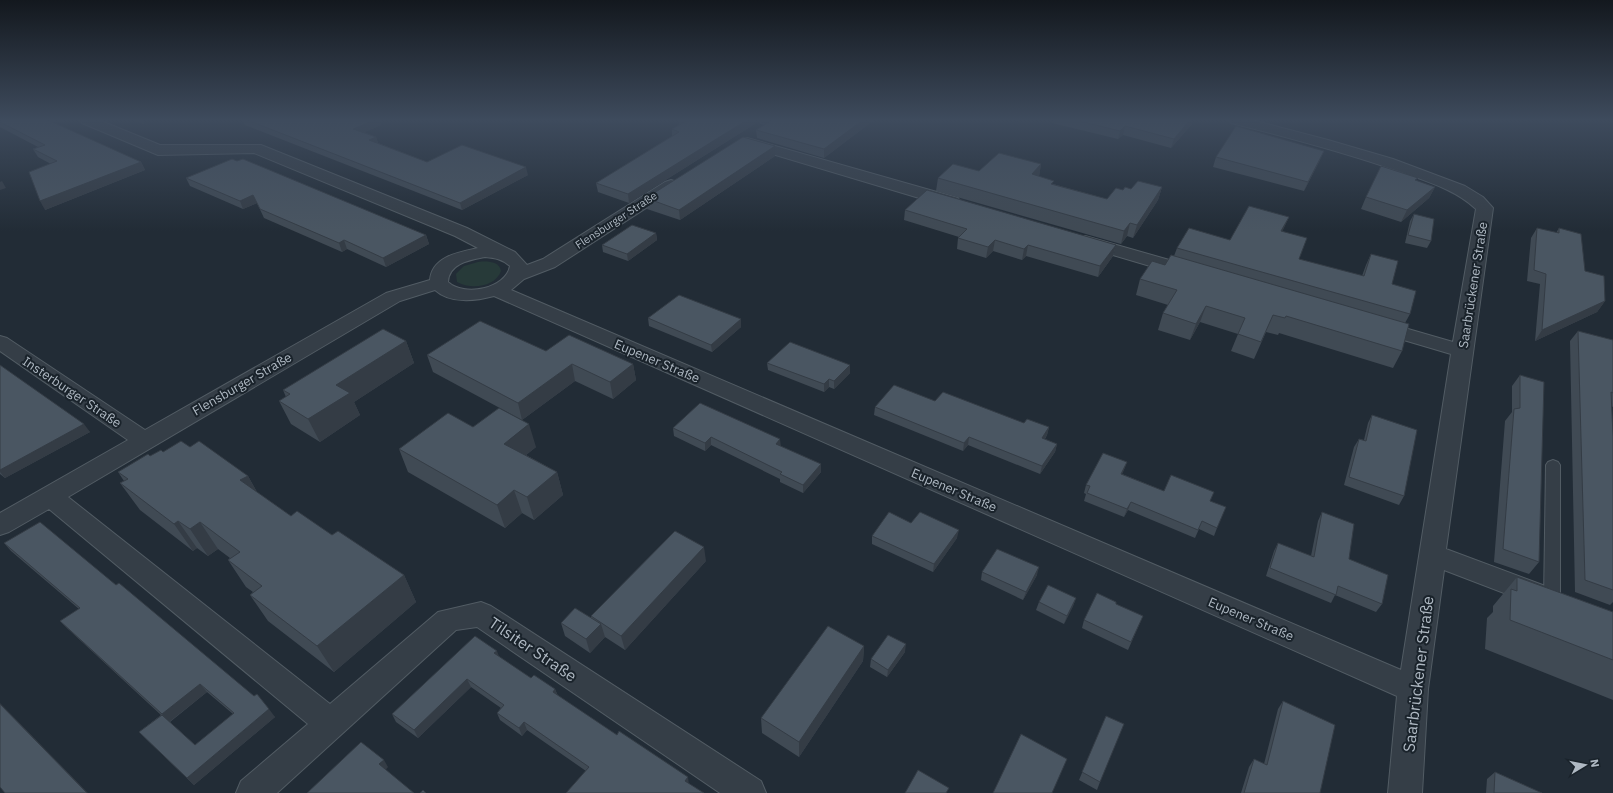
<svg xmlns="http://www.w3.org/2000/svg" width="1613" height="793" font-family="'IBM Plex Sans',sans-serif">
<rect width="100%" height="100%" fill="#222c36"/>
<!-- green -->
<path fill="#273a39" d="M478 262C487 261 499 261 501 271 495 287 471 290 457 282L456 274 464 266Z"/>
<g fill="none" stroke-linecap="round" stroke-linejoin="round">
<!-- lane casing -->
<g stroke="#525c64" stroke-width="2">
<path id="lane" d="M1553 460 1558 462 1560 465V600L1557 604 1552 606 1547 604 1544 600 1546 465 1548 462Z"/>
</g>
<!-- street casing -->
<g stroke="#525c64" stroke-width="2">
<path id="street" d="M80 120H99L160 145H261L467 228 515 252 527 265 543 259 665 182 671 180 677 182 679 185 677 188 555 267 524 279 511 290 1401 670 1451 354 1370 330 1367 326 1370 322 1377 320 1453 342 1476 209C1455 189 1425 181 1398 171 1343 152 1287 137 1231 123L1229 120H1252L1328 140 1393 159 1465 186 1483 197 1493 208 1446 549 1548 587 1552 595 1548 603 1538 606 1444 570 1428 689 1422 793H1388L1397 696 494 296C476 301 450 304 435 290L400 301 68 497 330 704 438 612 481 602 491 606 761 781 766 793H720L477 627 456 630 277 793H236L241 781 308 724 49 509 9 532 0 535V513L128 440 0 351V336L7 338 145 430 386 293 430 280C432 256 460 252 478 248L455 236 254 153 158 155 82 123ZM485 257C495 258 502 259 510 266 506 289 464 297 448 282 449 263 470 260 485 257Z
M759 120H776L777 121 775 124 770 125 761 123Z
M747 138 958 198 960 202 958 206 952 207 946 206 742 145 740 142 742 139Z
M1085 236 1201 269 1203 273 1201 277 1194 279 1079 245 1076 241 1079 237Z"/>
</g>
<!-- lane -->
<use href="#lane" fill="#353e47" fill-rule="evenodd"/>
<!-- street -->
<use href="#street" fill="#353e47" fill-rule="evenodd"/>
</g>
<!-- wall -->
<path fill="#404a54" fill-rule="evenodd" d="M0 120 56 124 141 162 145 170 45 210 51 164 38 157 33 149 38 147 0 127Z
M133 120H145L144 124Z
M243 120H380L381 125 364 132 376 137 378 143 427 162 528 175 462 210 245 125Z
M678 120H761L629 203 598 192 596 183 672 136V129L680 124H679Z
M874 120 824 158 757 138 756 130Z
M1053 120H1193L1192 124 1171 148 1123 135 1118 139 1052 123Z
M775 146V156L680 220 647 209 646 198Z
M1216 157 1320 160 1304 191 1213 167Z
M1041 164 1039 176 1053 184 1107 199 1123 190 1162 187 1158 200 1133 238 1127 236 1121 244 936 191 938 178 979 171Z
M186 178 426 235 429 244 386 267 347 249 342 252 264 218 257 203 243 209 190 186Z
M1417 181 1435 187 1429 198 1401 222 1361 209 1366 197Z
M905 210 1116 245 1113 256 1098 277 1026 256 1022 260 993 251 986 258 957 249 958 238 959 237 904 220Z
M1414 214 1431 241 1427 248 1405 243 1410 221Z
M1289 217 1282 231 1299 259 1362 276 1366 265 1371 254 1392 284 1410 314 1405 323 1402 351 1393 368 1279 333 1278 335 1266 332 1254 359 1231 351 1238 334 1200 322 1190 340 1158 330 1163 313 1168 305 1136 295 1140 279 1165 265 1174 256 1177 248 1230 240Z
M1537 228 1556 233 1559 228 1585 271 1605 301 1597 312 1535 341 1540 284 1527 281 1531 238Z
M656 233 657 240 628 261 603 252 602 245Z
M648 318 741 319V327L712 352 649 326Z
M1578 331 1613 340V407L1611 406 1613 436V602L1610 605 1575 592 1570 341Z
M406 341 414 363 354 402 360 415 320 442 291 424 279 401 286 397 283 390Z
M546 351 633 364 636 380 613 399 575 381 522 420 433 372 427 355Z
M767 363 850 365V373L834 389 829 387 824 392 768 370Z
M0 365 90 432 5 478 0 474Z
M1520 375 1539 562 1529 574 1494 562 1505 421 1512 412V386Z
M935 401 1024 423 1049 427 1047 435 1045 439 1057 444 1055 452 1040 474 968 445 963 451 874 415 875 407Z
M1372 415 1404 496 1399 505 1344 485 1354 447 1359 439 1364 440 1368 423Z
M473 427 536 447 526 455 557 472 563 495 534 520 522 513 505 528 408 472 399 449Z
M673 428 821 464V472L803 493 780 482V479L711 445 705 451 674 436Z
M190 447 248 476 257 492 291 516 332 535 404 575 416 602 334 672 268 621 250 595 253 592 246 587 228 560 230 558 218 549 208 556 197 548 193 551 140 510 120 483 124 481 118 472 150 456 163 452Z
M1127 462 1122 474 1164 491 1210 501 1217 528 1214 536 1199 529 1195 538 1128 510 1124 517 1084 501 1086 494 1084 493 1086 485Z
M1322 512 1349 559 1382 604 1376 612 1335 595 1331 603 1266 576 1274 551 1278 543 1311 556 1318 521Z
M911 523 957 538 933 572 872 544V536Z
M4 543 275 717 194 785 139 732 161 715 68 629 60 621 79 609 11 551ZM207 692 233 714 195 745 170 722Z
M706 561 625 650 605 637 590 653 565 636 561 623 591 617V616Z
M982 572 1037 575 1023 600 981 580Z
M1517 577 1613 612V700L1485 649 1487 618 1493 612V606Z
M1076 598 1073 606 1064 624 1036 610 1039 602Z
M1143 616 1128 650 1082 628 1084 620Z
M864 646 863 661 799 757 762 733 761 718Z
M905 652 887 677 870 667 871 659Z
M499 657 531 678 555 689 558 696 617 735 586 771 527 730 522 736 500 720 497 713 501 708 471 687 418 738 396 722 392 714Z
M1283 701 1320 793H1241L1249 767 1254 759 1264 764 1278 709Z
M1106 716 1100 782 1097 790 1079 780Z
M1495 772 1542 793H1486L1487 779Z"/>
<!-- shaded-wall -->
<path fill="#343c45" d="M45 120H68L49 126Z
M141 120H145L144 124Z
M375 120H380L381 125 356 136 353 129Z
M747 120H761L629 203 628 194Z
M863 120H874L824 158V149Z
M1190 120H1193L1192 124 1171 148 1174 139Z
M1125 126 1123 135 1118 139 1120 131Z
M376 137 378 144 369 140Z
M775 146V156L680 220 679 210Z
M1324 151 1320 160 1304 191 1308 182Z
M141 162 145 170 45 210 40 201Z
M1041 164 1039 177 1032 174Z
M526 167 528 175 462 210 460 203Z
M2 181 6 188 0 190V182Z
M1162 187 1158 200 1133 238 1137 225Z
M1435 187 1429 198 1401 222 1407 210Z
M253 195 257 203 243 209 240 201Z
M1289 217 1284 228 1277 242 1281 231Z
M1130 223 1127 236 1121 244 1124 231Z
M656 233 657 240 628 261 627 254Z
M426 235 429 244 386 267 383 258Z
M344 240 347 249 342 252 339 243Z
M995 240 993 251 986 258 988 247Z
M1028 245 1026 256 1022 260 1024 249Z
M1116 245 1113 256 1098 277 1100 266Z
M1605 301 1597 312 1535 341 1542 330Z
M1206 306 1200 322 1190 340 1196 324Z
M741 319V327L712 352 711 345Z
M406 341 414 363 354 402 360 415 320 442 308 419 336 385Z
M572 364 575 381 522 420 518 403Z
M633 364 636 380 613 399 610 382Z
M850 365V373L834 389V381Z
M829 379V387L824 392V384Z
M84 424 90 432 5 478 0 472V470Z
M529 424 536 447 511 467 504 444Z
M1049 427 1047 435 1040 446 1042 438Z
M711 437V445L705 451V443Z
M969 437 968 445 963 451 964 443Z
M780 439 781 447 776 444Z
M1057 444 1055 452 1040 474 1042 466Z
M1127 462 1124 470 1118 482 1121 474Z
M821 464V472L803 493V485Z
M557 472 563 495 534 520 527 497Z
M248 476 263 503 240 480Z
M514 490 522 513 505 528 497 505Z
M1131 502 1128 510 1124 517 1127 509Z
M178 521 197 548 193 551 174 524Z
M200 522 218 549 208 556 190 529Z
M959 530 957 538 933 572 934 564Z
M704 547 706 561 625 650 621 636Z
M1039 567 1037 575 1023 600 1026 592Z
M404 575 416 602 334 672 317 646Z
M1076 598 1073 606 1064 624 1067 616Z
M601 624 605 637 590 653 586 639Z
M906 644 905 652 887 677 888 670Z
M864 646 863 661 799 757V742Z
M497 651 500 659 494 653Z
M467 679 471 687 418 738 414 730Z
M200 684 207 692 169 722 162 714Z
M555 689 558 697 553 692Z
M0 703 88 793H87L0 704Z
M269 709 275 717 194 785 187 778Z
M524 722 527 730 522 736 519 728Z
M384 760 388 767 384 772 379 764Z
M688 777 689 785 685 781Z"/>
<!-- building -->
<path fill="#4a5662" stroke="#343c45" d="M0 120H48L141 162 40 201 29 172 57 161 33 149 45 145 0 122Z
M247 120H375L353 129 376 137 369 140 427 162 462 145 526 167 460 203Z
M688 120H747L628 194 596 183 679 132 672 129Z
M772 120H863L824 149 756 130Z
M1075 120H1190L1174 139 1125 126 1120 131Z
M1236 126 1324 151 1308 182 1216 157Z
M743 137 775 146 679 210 646 198Z
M999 153 1041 164 1032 174 1054 181 1051 184 1107 199 1116 188 1123 190 1125 187 1131 189 1138 181 1162 187 1137 225 1130 223 1124 231 938 178 953 164 979 171Z
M232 159 237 161 243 159 426 235 383 258 344 240 339 243 260 209 253 195 240 201 186 178Z
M1381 166 1418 178 1415 180 1435 187 1407 210 1366 197Z
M927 190 1116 245 1100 266 1028 245 1024 249 995 240 988 247 958 238 967 229 905 210Z
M1249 206 1289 217 1281 231 1307 238 1299 259 1364 276 1371 254 1398 261 1392 284 1416 291 1410 314 1177 248 1189 228 1230 240Z
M1414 214 1434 219 1431 241 1408 235Z
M632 225 656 233 627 254 602 245Z
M1537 228 1559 233V228L1581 234 1585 271 1604 276 1605 301 1542 330 1546 274 1534 270Z
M1171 255 1409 324 1402 351 1286 316 1285 318 1273 315 1261 342 1238 334 1245 318 1206 306 1196 324 1163 313 1177 290 1140 279 1152 261 1165 265Z
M679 295 741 319 711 345 648 318Z
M480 321 546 351 569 335 633 364 610 382 572 364 518 403 427 355Z
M383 329 406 341 336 385 350 393 308 419 279 401 290 394 283 390Z
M1578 331 1613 340V393L1611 392 1613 436V590L1585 580Z
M790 342 850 365 834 381 829 379 824 384 767 363Z
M0 365 84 424 0 470Z
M1520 375 1544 382 1539 562 1503 549 1514 409 1520 408Z
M894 385 935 401 943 392 1024 423 1027 419 1049 427 1042 438 1057 444 1042 466 969 437 964 443 875 407Z
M700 403 780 439 776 444 821 464 803 485 780 474 782 472 711 437 705 443 673 428Z
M499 408 529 424 504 444 557 472 527 497 514 490 497 505 399 449 448 413 473 427Z
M1372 415 1417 430 1404 496 1349 477 1359 439 1366 441Z
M181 441 190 447 199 441 248 476 240 480 291 516 297 511 332 535 338 531 404 575 317 646 250 595 262 586 228 560 240 552 200 522 190 529 178 521 174 524 120 483 128 479 118 472 148 454 150 456 161 450 163 452Z
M1103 453 1127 462 1121 474 1164 491 1171 475 1214 492 1210 501 1226 507 1217 528 1202 521 1198 530 1131 502 1127 509 1087 493 1090 486 1086 485Z
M889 512 911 523 920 512 959 530 934 564 872 536Z
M1322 512 1354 524 1349 559 1388 575 1382 604 1338 586 1336 595 1270 568 1278 543 1314 557Z
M40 522 116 585 119 583 254 696 257 694 269 709 187 778 139 732 162 715 195 745 234 713 200 684 162 714 60 621 80 608 4 543Z
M675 531 704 547 621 636 591 616Z
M997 549 1039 567 1026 592 982 572Z
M1517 577 1613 612V660L1510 620 1511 589 1517 591Z
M1048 585 1076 598 1067 616 1039 602Z
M1097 593 1116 602V604L1143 616 1131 642 1084 620Z
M575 608 601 624 586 639 561 623Z
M828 626 864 646 799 742 761 718Z
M888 635 906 644 888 670 871 659Z
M475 636 497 651 494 653 531 678 534 675 555 689 553 692 617 735 619 731 688 777 685 781 704 793H566L589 767 524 722 519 728 497 713 504 705 467 679 414 730 392 714Z
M1283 701 1335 725 1320 793H1244L1254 759 1267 765Z
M0 704 87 793H5L0 787Z
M1106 716 1124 724 1100 782 1082 772Z
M1021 734 1067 759 1052 793H993Z
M361 742 384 760 379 764 414 793H307Z
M918 770 949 788 946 793H905Z
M1495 772 1542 793H1494Z
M423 790 426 793H420Z"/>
<!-- sky -->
<linearGradient id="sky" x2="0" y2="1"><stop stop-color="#13181e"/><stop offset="0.52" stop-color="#3e4b5d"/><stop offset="1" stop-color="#3e4b5d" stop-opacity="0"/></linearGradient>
<rect width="1613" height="231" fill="url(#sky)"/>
<g text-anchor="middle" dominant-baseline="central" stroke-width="4" stroke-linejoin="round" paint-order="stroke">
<!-- far-street labels -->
<g font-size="11" fill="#afb9c3" stroke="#1a232b">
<text transform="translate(616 220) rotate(-33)">Flensburger Straße</text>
</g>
<!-- street labels -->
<g font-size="13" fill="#afb9c3" stroke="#1a232b">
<text transform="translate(1473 285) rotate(-81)">Saarbrückener Straße</text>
<text transform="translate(657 361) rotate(23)">Eupener Straße</text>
<text transform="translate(242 384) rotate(-30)">Flensburger Straße</text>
<text transform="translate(72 392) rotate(34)">Insterburger Straße</text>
<text transform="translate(954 490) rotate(23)">Eupener Straße</text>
<text transform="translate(1251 619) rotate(23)">Eupener Straße</text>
</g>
<!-- near-street labels -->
<g font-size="16" fill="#afb9c3" stroke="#1a232b">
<text transform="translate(533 649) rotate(34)">Tilsiter Straße</text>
<text transform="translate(1418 674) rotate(-83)">Saarbrückener Straße</text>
</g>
</g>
<!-- north arrow -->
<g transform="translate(1585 765) rotate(80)" stroke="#1a232b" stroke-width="3" paint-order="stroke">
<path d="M0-3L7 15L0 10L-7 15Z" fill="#afb9c3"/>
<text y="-6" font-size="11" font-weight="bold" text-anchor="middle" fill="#afb9c3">N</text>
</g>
</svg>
